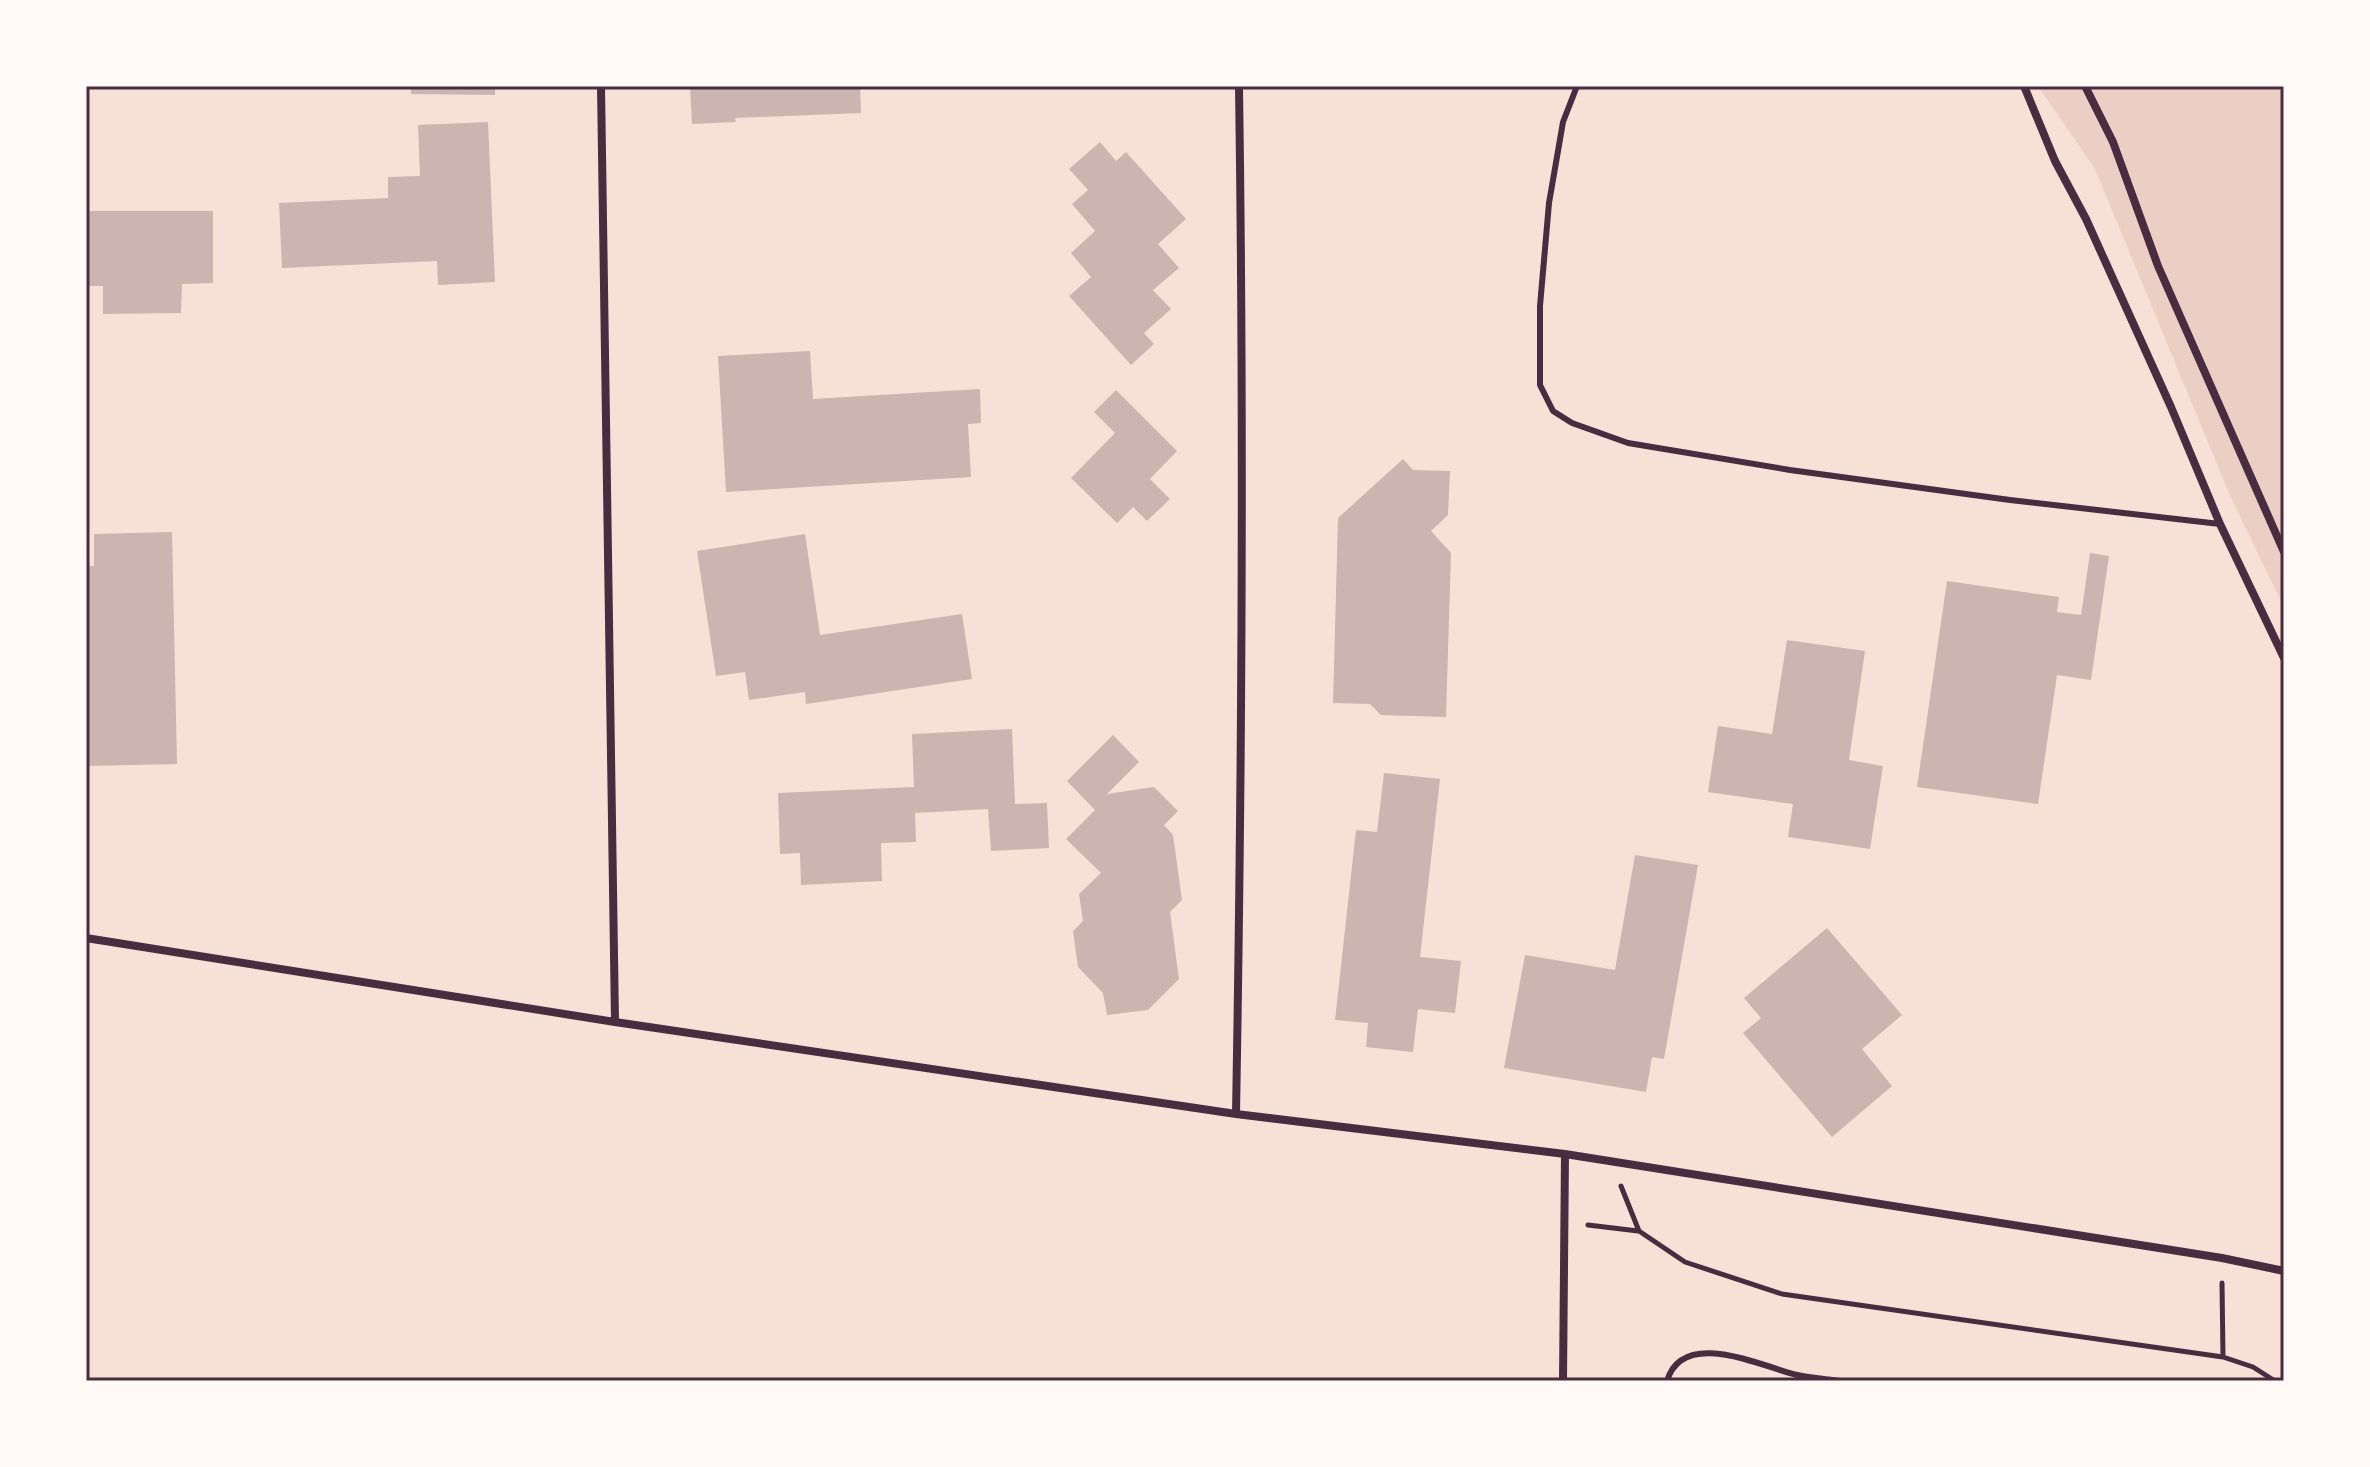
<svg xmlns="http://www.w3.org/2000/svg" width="2370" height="1467" font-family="'Space Grotesk',sans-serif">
<rect width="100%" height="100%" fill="#f7e1d7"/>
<!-- green -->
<path fill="#ebcfc5" d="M2038 86H2284V607L2231 498 2095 169Z"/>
<!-- building -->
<path fill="#ccb4b1" d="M411 86H495V95L411 94Z
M690 86H860L861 113 735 118 736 122 692 124Z
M488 122 495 282 438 285 437 261 282 268 279 203 388 198V177L420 176 418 125Z
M1100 142 1116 161 1126 152 1186 219 1158 244 1179 268 1153 290 1171 309 1144 333 1154 344 1131 365 1069 296 1091 277 1071 253 1095 231 1072 204 1088 190 1069 169Z
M86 190H89V211H213V283L182 284 181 313 103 314V286H86Z
M810 351 813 399 980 389 981 423 968 424 971 477 726 492 718 356Z
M1116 390 1177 451 1150 479 1170 499 1147 521 1133 507 1117 523 1071 478 1115 433 1094 412Z
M1403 459 1413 470 1450 471 1448 515 1431 531 1451 553 1446 717 1381 715 1370 704 1333 703 1338 518Z
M172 532 177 764 86 766V566H94V534Z
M805 534 820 635 962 614 972 679 806 704 805 692 749 700 745 672 716 676 697 551Z
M2090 553 2109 556 2091 680 2057 675 2038 804 1917 787 1947 581 2059 597 2057 612 2081 615Z
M1787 640 1865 651 1849 760 1883 766 1870 849 1788 837 1793 804 1708 792 1718 726 1772 734Z
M1012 729 1015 804 1047 803 1049 848 991 851 988 809 915 813 916 842 881 843 882 881 801 885 800 853 780 854 778 793 914 787 912 734Z
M1113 735 1139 762 1107 794 1154 787 1178 811 1164 825 1173 835 1182 900 1170 912 1179 979 1148 1010 1107 1015 1103 993 1078 967 1073 931 1083 921 1079 894 1101 873 1066 839 1095 810 1067 781Z
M1384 773 1440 779 1420 957 1461 961 1455 1013 1418 1009 1413 1052 1366 1047 1368 1023 1335 1020 1356 830 1377 832Z
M1635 855 1698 865 1664 1059 1652 1057 1646 1092 1504 1068 1525 955 1615 970Z
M1827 928 1902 1015 1862 1049 1892 1086 1832 1137 1743 1033 1761 1018 1744 998Z"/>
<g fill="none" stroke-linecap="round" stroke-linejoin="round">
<!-- path -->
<path stroke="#4a2c40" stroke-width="5" d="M1621 1186 1639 1231 1685 1262 1782 1294 2223 1357
M1588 1225 1638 1231
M2222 1283 2223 1357 2253 1367 2275 1381"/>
<!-- service -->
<path stroke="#4a2c40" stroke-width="6" d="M1577 86 1563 122 1549 203 1540 306V385L1553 411 1572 423 1628 443 1790 470 2010 500 2220 524
M1667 1381C1683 1327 1763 1367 1797 1375 1811 1378 1827 1379 1841 1381"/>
<!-- minor -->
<path stroke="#4a2c40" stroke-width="8" d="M601 86 615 1022
M2024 86 2055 161 2086 219 2171 407 2220 524 2284 658
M2085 86 2113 142 2158 266 2284 552
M86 938 615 1022 1236 1114 1565 1154 2222 1258 2284 1271
M1236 1114C1242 771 1244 429 1239 86
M1563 1381 1565 1154"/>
</g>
<!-- border -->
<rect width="2370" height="1467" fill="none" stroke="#fffaf5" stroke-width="176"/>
<rect x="88" y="88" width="2194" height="1291" fill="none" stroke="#4a2c40" stroke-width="3"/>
</svg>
